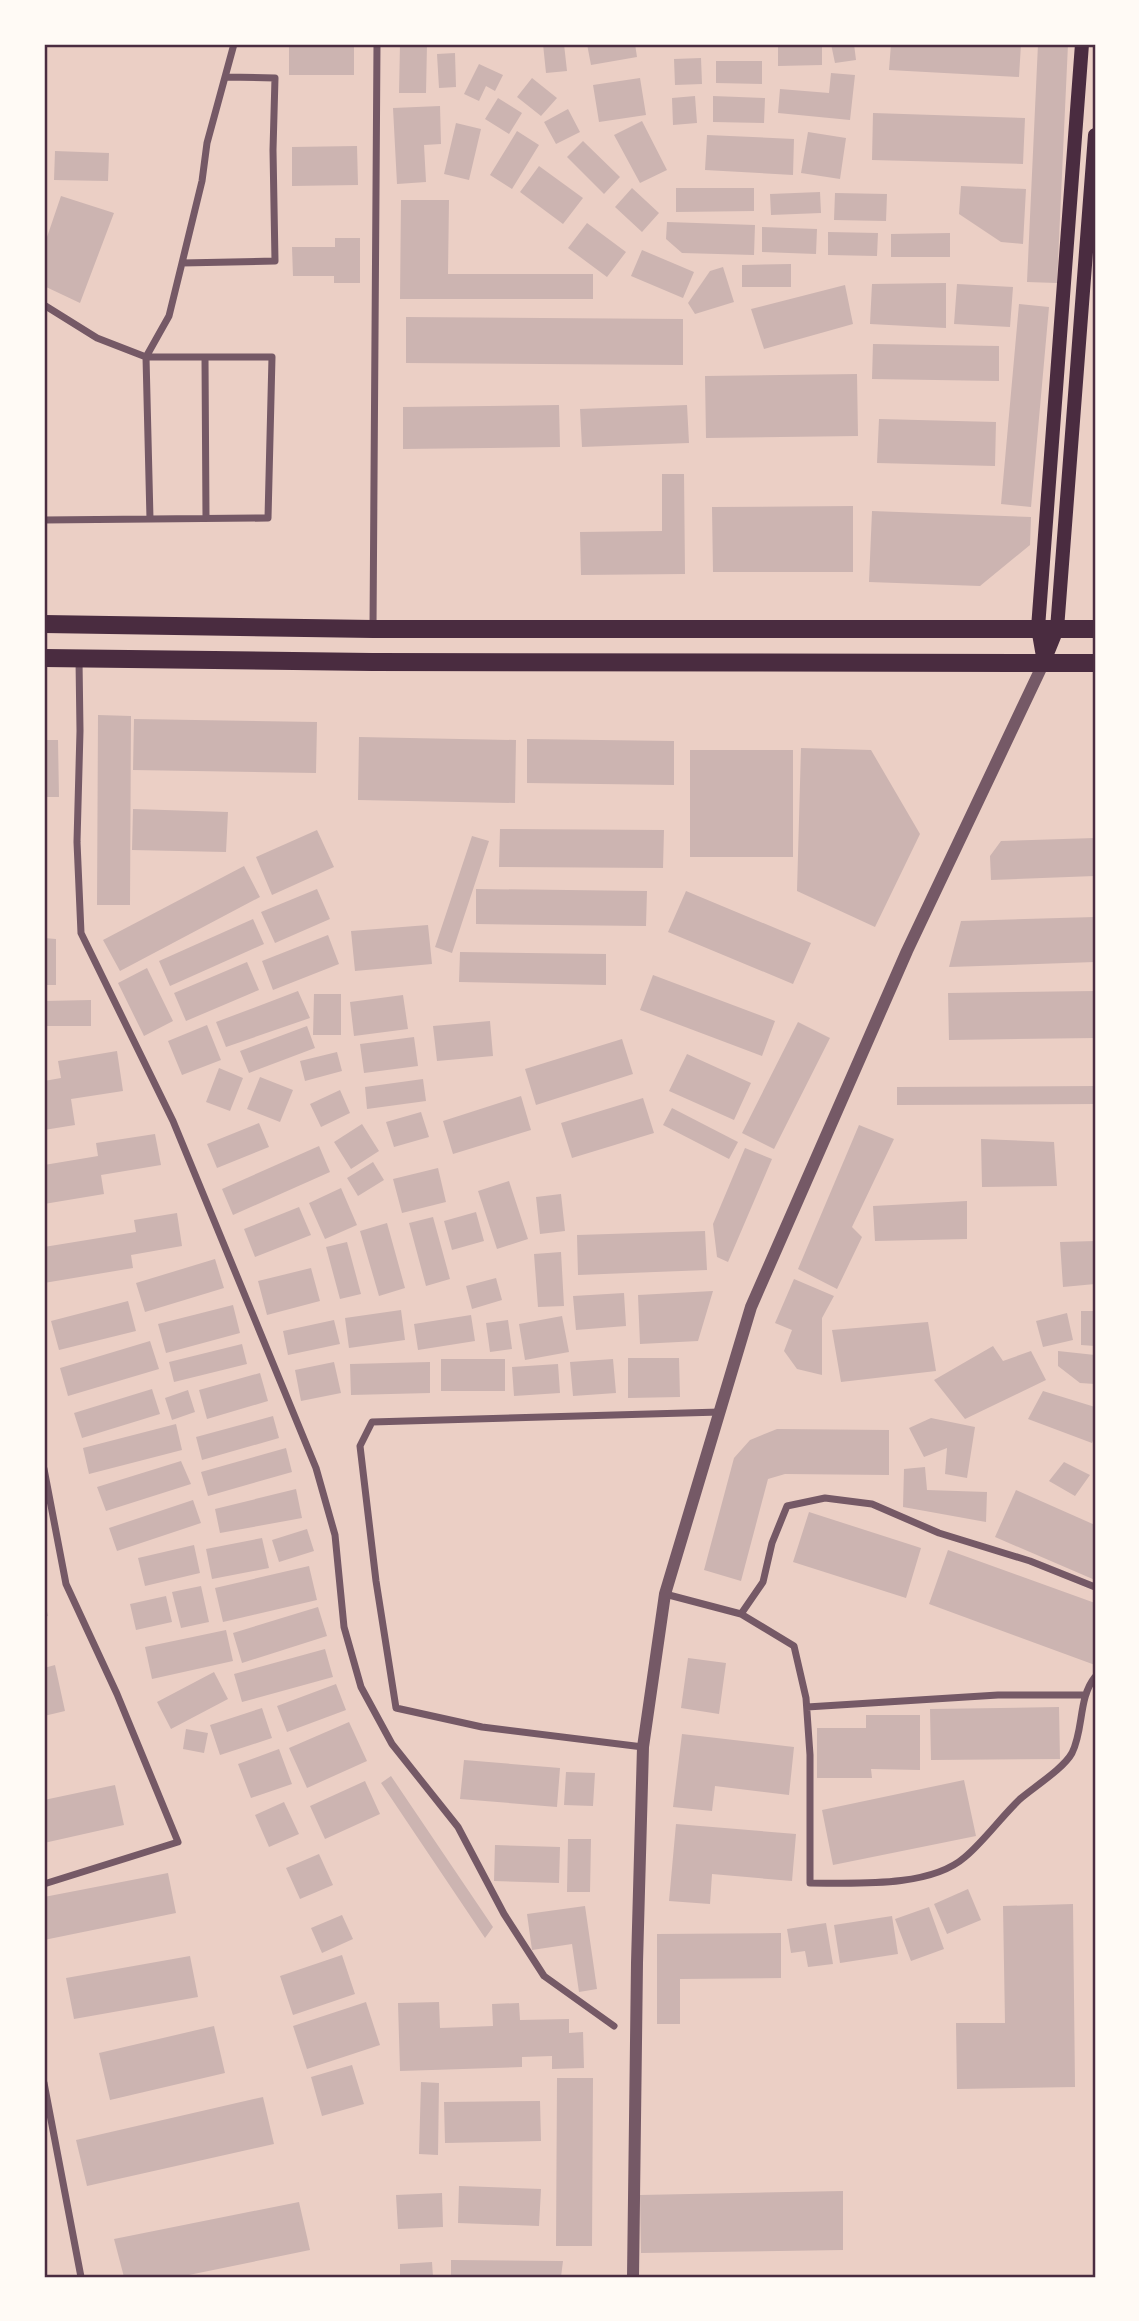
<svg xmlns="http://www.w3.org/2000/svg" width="1139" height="2321" font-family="'Alegreya Sans',sans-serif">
<rect width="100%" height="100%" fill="#f7e1d7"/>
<!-- green -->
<path fill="#ebcfc5" d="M44 44H1095V2277H44Z"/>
<!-- building -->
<path fill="#ccb4b1" d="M289 44H354V75H289Z
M400 44H427L426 93H399Z
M543 44H564L567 71 546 73Z
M587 44H635L637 57 591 65Z
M778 44H822V65L778 66Z
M831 44H854L856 60 835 63Z
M891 44H1021L1019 77 889 70Z
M1038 44H1068L1057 283 1027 282Z
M455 53 456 87 439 88 437 54Z
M701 58 702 84 675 85 674 59Z
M716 61H762V84L716 83Z
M479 64 503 75 495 91 486 86 479 101 464 94Z
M831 73 855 75 850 120 778 113 780 89 829 93Z
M532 78 557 98 541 116 517 97Z
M640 78 646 115 599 122 593 85Z
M695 96 697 123 673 125 672 98Z
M713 96 765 98 764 123 713 122Z
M498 98 522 113 509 134 485 119Z
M440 106 441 144 424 145 426 182 397 184 393 108Z
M568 109 580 132 556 144 544 122Z
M873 113 1025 118 1023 164 872 160Z
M642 121 667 170 640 183 614 135Z
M456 123 481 129 469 180 444 174Z
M517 131 539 145 512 189 490 175Z
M808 132 846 138 840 179 801 173Z
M707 135 794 139 793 175 705 170Z
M583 141 620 177 604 194 567 157Z
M357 146 358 185 292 186V147Z
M55 151 109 153 108 181 54 180Z
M539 166 583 198 563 224 520 192Z
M961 186 1026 189 1023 244 1001 242 959 214Z
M632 188 659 213 642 232 615 207Z
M676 188H754V211L676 212Z
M820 192 821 213 771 215 770 194Z
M835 193 887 194 886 221 834 220Z
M61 196 114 213 80 303 44 286V240H46Z
M401 200H449L448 274H593V299H400Z
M667 222 755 225 754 255 682 253 666 239Z
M587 223 626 252 607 277 568 248Z
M762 227 817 229 816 254 762 252Z
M828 232 878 233 877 256 828 255Z
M950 233V257H891V234Z
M335 238H360V283H334V276H293L292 247H335Z
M642 250 694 272 683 298 631 276Z
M791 264V287H742V265Z
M723 267 734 302 695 314 688 303 710 271Z
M946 283V328L870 324 872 284Z
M957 284 1013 287 1010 327 954 324Z
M845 285 853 324 764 349 751 309Z
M1019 304 1049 307 1031 507 1001 504Z
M406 317 683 319V365L406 363Z
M873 344 999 346V381L872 379Z
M857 374 858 436 706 438 705 376Z
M559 405 560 447 403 449V407Z
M687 405 689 443 582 447 580 409Z
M879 419 996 422 995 466 877 463Z
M662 474H684L685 574 581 575 580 532 662 531Z
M853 506V572H713L712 507Z
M872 511 1031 517 1030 545 980 586 869 582Z
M98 715 131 716 130 905H97Z
M134 719 317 722 316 773 133 770Z
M359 737 516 740 515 803 358 800Z
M527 739 674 741V785L527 783Z
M44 740H58L59 797H44Z
M801 748 871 750 920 834 875 927 797 891Z
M690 750H793V857H690Z
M133 809 228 812 226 852 132 850Z
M500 829 664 830 663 868 499 867Z
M317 830 334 867 272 895 256 857Z
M472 836 489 841 452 953 435 947Z
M1095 838V876L991 880 990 856 1001 841Z
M244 866 260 897 120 971 103 940Z
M317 889 330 919 275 943 261 912Z
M476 889 647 891 646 926 476 924Z
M686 891 811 943 793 984 668 932Z
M1095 917V962L949 967 961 921Z
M253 919 264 944 170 986 159 961Z
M428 925 432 964 355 971 351 931Z
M328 935 339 964 273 990 262 961Z
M44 938 56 939V985H44Z
M460 952 606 954V985L459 982Z
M247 962 259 990 186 1021 174 993Z
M147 968 173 1021 144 1036 118 983Z
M653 975 775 1021 762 1056 640 1010Z
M298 991 310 1018 226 1047 216 1022Z
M1095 991V1038L949 1040 948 993Z
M314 994H341V1035H313Z
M403 995 408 1029 354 1036 350 1002Z
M91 1000V1026H44V1001Z
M490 1021 493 1056 437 1061 433 1026Z
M798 1022 830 1038 774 1149 742 1133Z
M207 1025 221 1060 182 1075 168 1041Z
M307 1026 315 1048 249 1073 240 1051Z
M414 1037 418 1066 364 1073 360 1044Z
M622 1039 633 1074 536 1105 525 1069Z
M117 1051 123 1091 71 1099 75 1125 44 1130V1081L61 1078 58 1061Z
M337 1052 342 1071 305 1081 300 1061Z
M687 1054 751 1083 734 1120 669 1091Z
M219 1068 243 1078 230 1111 206 1102Z
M260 1077 293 1090 280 1122 247 1109Z
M423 1079 426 1101 367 1109 365 1087Z
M1095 1086V1104L897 1105V1087Z
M340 1090 350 1113 321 1127 310 1104Z
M521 1096 531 1130 453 1154 443 1121Z
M643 1098 654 1133 572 1158 561 1123Z
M672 1108 738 1142 729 1159 663 1125Z
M421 1112 429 1137 394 1147 386 1122Z
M259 1123 269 1147 217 1168 207 1144Z
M362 1124 379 1151 351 1169 334 1142Z
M859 1125 894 1139 852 1227 862 1237 837 1289 798 1269Z
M155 1134 161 1165 101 1175 104 1194 44 1204V1165L98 1156 96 1143Z
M981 1139 1054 1142 1057 1186 982 1187Z
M319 1146 330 1172 233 1215 222 1189Z
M745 1148 772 1159 728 1262 717 1257 713 1224Z
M373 1162 384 1180 358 1196 347 1178Z
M438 1168 446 1202 402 1213 393 1179Z
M509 1181 528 1239 497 1249 478 1191Z
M341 1188 357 1225 325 1239 309 1203Z
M561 1194 565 1231 540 1234 536 1197Z
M967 1201V1239L875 1241 873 1206Z
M299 1207 311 1235 255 1257 244 1229Z
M476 1212 484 1241 452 1250 444 1221Z
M177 1213 182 1246 131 1255 133 1268 44 1283V1247L136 1232 134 1220Z
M433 1217 450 1279 426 1286 409 1223Z
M387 1223 405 1288 379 1296 360 1231Z
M705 1231 707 1270 578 1275 577 1235Z
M1095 1241V1284L1063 1287 1060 1242Z
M347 1242 361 1294 340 1299 326 1247Z
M561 1252 564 1306 538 1307 534 1254Z
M215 1259 224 1288 145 1312 136 1283Z
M311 1268 320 1301 267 1315 258 1281Z
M496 1278 502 1300 472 1309 466 1286Z
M794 1279 834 1296 822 1318V1375L797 1369 784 1351 792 1330 775 1323Z
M713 1291 698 1341 640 1344 638 1295Z
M624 1293 626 1326 576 1330 573 1296Z
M128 1301 136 1331 59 1350 51 1321Z
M233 1305 240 1333 166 1353 158 1324Z
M401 1310 405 1340 349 1348 345 1318Z
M1081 1311H1095V1346L1081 1345Z
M1067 1313 1073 1340 1043 1347 1036 1321Z
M471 1315 475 1341 418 1350 414 1324Z
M562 1316 569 1352 525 1360 519 1324Z
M334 1320 340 1344 288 1355 283 1331Z
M508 1320 512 1349 490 1352 486 1323Z
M928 1322 936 1371 841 1382 832 1330Z
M150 1341 159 1369 68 1396 60 1368Z
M242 1344 247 1364 174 1382 169 1362Z
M993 1346 1003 1361 1031 1351 1046 1380 965 1419 934 1380Z
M1058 1351 1095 1355V1384L1080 1383 1058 1366Z
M628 1358H679L680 1397 628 1398Z
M441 1359H505V1391H441Z
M613 1359 616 1393 573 1396 570 1362Z
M334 1362 341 1393 301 1401 295 1370Z
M430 1362V1393L351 1395 350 1364Z
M558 1364 560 1393 514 1396 512 1367Z
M260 1373 268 1401 207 1419 199 1390Z
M152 1389 160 1414 82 1438 74 1413Z
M188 1390 195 1412 172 1420 165 1398Z
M1043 1391 1095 1407V1436L1092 1443 1028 1419Z
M273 1416 279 1438 202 1460 196 1437Z
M931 1418 975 1427 967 1478 945 1474 947 1448 924 1457 909 1428Z
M176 1424 182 1450 89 1474 83 1448Z
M777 1429 889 1430V1475L785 1474 768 1479 741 1581 704 1570 734 1458 750 1440Z
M286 1448 292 1472 208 1496 201 1472Z
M181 1461 191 1484 106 1511 97 1487Z
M1064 1462 1090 1475 1075 1496 1049 1481Z
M925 1467 927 1490 987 1492 986 1522 903 1507 904 1469Z
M296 1489 302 1518 220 1533 215 1509Z
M1016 1490 1095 1525V1580L995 1537Z
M193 1500 201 1523 117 1551 109 1528Z
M809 1512 921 1548 906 1598 793 1562Z
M307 1529 314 1551 279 1562 272 1540Z
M262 1538 269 1568 212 1579 206 1549Z
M194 1545 200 1573 145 1586 138 1558Z
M948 1550 1095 1603V1665L929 1604Z
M309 1566 317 1600 223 1622 215 1588Z
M201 1586 209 1622 181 1628 172 1592Z
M166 1596 172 1622 136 1630 130 1604Z
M44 1598 48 1616 44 1617Z
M318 1607 327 1636 242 1663 233 1633Z
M226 1630 233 1661 152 1679 145 1647Z
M325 1649 333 1677 242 1702 234 1674Z
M688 1658 726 1663 719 1714 681 1708Z
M55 1665 65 1711 44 1716V1668Z
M214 1672 228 1699 171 1729 157 1702Z
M336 1684 346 1710 287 1732 277 1706Z
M1059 1707 1060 1759 931 1760 930 1709Z
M262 1708 272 1738 220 1755 210 1725Z
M866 1715H920V1770L871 1769 872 1778H817V1728H866Z
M349 1722 367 1761 307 1788 289 1748Z
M186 1729 208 1733 204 1753 183 1749Z
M682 1734 794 1747 789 1795 715 1786 712 1811 673 1807Z
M279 1749 292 1784 251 1798 238 1764Z
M464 1760 560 1768 557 1807 460 1799Z
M566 1772 595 1773 593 1806 564 1805Z
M391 1776 493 1927 485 1938 381 1783Z
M964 1780 976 1836 833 1865 822 1810Z
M365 1781 380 1814 325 1839 310 1806Z
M115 1785 124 1825 44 1843V1800Z
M284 1802 299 1834 269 1847 255 1815Z
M676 1824 796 1834 792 1881 712 1874 710 1904 669 1901Z
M568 1839H591L590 1892H567Z
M495 1845 560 1847 559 1883 494 1881Z
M319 1854 333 1885 300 1899 286 1868Z
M168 1873 176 1913 44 1940V1897Z
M968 1889 981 1920 947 1934 934 1904Z
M1073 1904 1075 2087 957 2089 956 2023H1005L1003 1906Z
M585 1906 597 1989 579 1992 572 1944 532 1950 527 1914Z
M929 1907 944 1949 911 1961 895 1919Z
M342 1915 353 1939 322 1953 311 1928Z
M892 1916 898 1954 840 1963 834 1925Z
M826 1923 833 1964 808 1967 805 1951 791 1953 787 1929Z
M781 1933V1978L680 1979V2024H657V1934Z
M342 1955 355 1994 293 2015 280 1976Z
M190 1956 198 1997 74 2019 66 1978Z
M366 2002 380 2045 307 2069 293 2026Z
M439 2002 440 2028 493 2026 492 2004 519 2003 520 2020 569 2019V2033L583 2032 584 2068 552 2069V2056L522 2057V2067L400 2071 398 2003Z
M214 2026 225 2073 110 2100 99 2053Z
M352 2065 364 2104 322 2116 311 2077Z
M557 2078H593L592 2246H556Z
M421 2082 439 2083 438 2155 419 2154Z
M263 2097 274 2144 87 2186 76 2140Z
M540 2101 541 2141 445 2143 444 2102Z
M459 2186 541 2189 539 2226 458 2223Z
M843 2191V2250L641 2253 640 2195Z
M442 2193 443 2227 398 2229 396 2195Z
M299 2202 310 2250 179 2277H124L114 2239Z
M451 2260 563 2261 561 2277H451Z
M432 2262 433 2277H400V2264Z"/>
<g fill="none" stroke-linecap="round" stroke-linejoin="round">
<!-- minor -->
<path stroke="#755966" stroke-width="7" d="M182 263 202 181 207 143 234 44
M44 305 97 338 146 357 150 519
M205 358 206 518
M44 520 268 518 272 357H146L169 316 182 263 275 261 273 150 275 78 225 77
M373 628 377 44
M79 660 80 731 77 842 81 933 173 1121 316 1468 335 1535 344 1627 361 1687 392 1744 458 1827 504 1914 544 1976 614 2026
M44 1469 66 1584 117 1694 178 1842 44 1884
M665 1594 741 1614 794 1646 806 1698 810 1755V1883C855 1883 930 1888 965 1857 985 1840 1001 1817 1020 1799 1034 1787 1064 1768 1072 1753 1084 1729 1078 1698 1095 1677
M741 1614 763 1582 772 1543 787 1506 825 1498 872 1504 939 1533 1030 1561 1095 1587
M807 1707 998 1695H1085
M643 1747 482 1727 396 1708 376 1581 360 1446 372 1422 720 1412
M44 2083 81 2277"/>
<!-- tertiary -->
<path stroke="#755966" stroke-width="12" d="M633 2277 637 1963 643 1747 665 1594 751 1307 907 951 1044 662"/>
<!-- secondary -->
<path stroke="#4a2c40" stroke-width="14" d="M1044 661 1057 629 1095 135
M1044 662 1038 628 1082 44"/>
<!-- primary -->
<path stroke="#4a2c40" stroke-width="18" d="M44 624 373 629H1095
M44 658 372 662 1095 663"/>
</g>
<!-- border -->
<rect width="1139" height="2321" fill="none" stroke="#fffaf5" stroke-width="91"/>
<rect x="46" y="46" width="1048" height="2230" fill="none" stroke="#4a2c40" stroke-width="2.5"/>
</svg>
